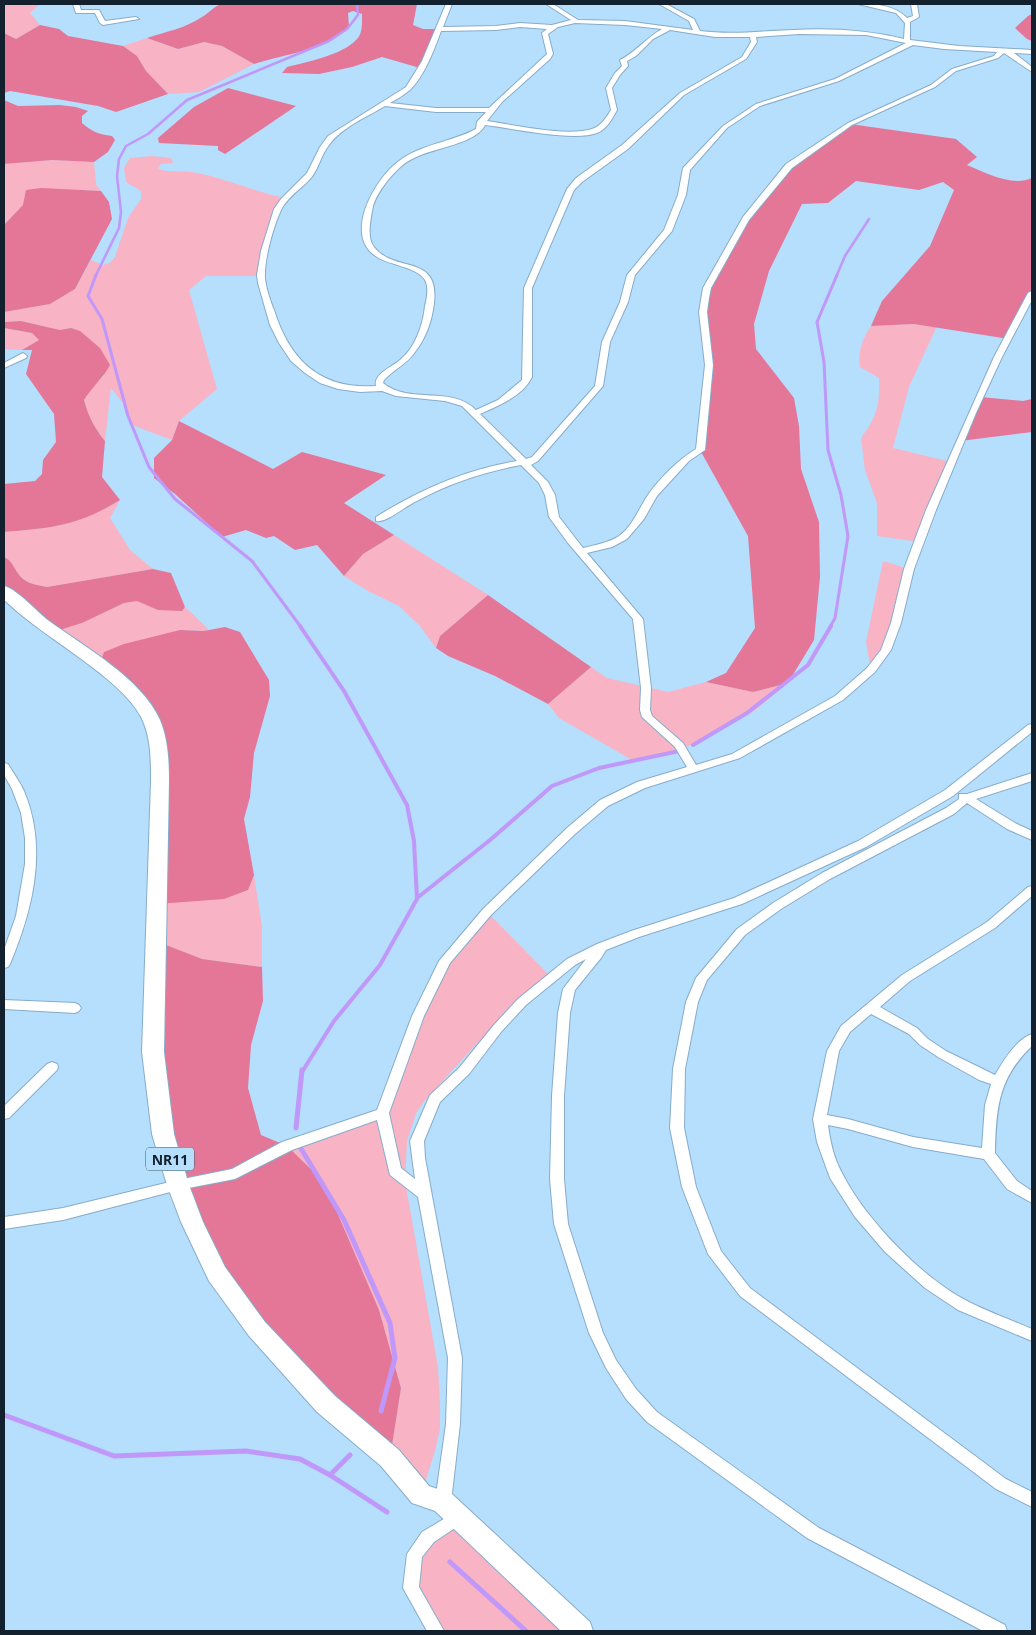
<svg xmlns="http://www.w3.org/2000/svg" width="1036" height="1635" font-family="'Noto Sans',sans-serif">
<rect width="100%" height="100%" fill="#b6defd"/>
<!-- green -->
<path fill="#f8b3c5" d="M6 4H40L30 13 40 25 16 39 4 33V6Z
M147 38 178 49 204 42 222 46 254 64 199 92 168 94 146 71 137 56 123 46Z
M152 156 171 158 173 163 161 164 158 169C171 173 184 170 198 173 227 179 255 192 285 198L278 209 261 276H206L189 290 217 389 179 421 172 440 132 425 126 407 111 388 105 441C95 429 88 416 84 400L90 390 104 375 100 348 79 331 71 328 60 330 21 321 4 322V312L50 304 75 289 91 260 103 265 110 263 115 257 128 218 141 199V191L126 182 124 168 130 158Z
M52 160 94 162 96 184 101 191 77 190 23 205 4 225V164Z
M914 324 937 326 909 387 893 448 951 462 919 542 877 536V503L865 470 861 438C877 417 880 405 879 378L860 367C858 350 862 340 871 326Z
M4 328 32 333 39 340 22 350 4 349Z
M120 500 110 518 130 550 153 569 47 587C37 585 27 584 20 576 14 569 12 561 4 557V532C52 528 78 526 120 500Z
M394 535 488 595 440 636 436 648 420 626 399 606 368 591 344 576 363 554Z
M883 561 909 569 896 624 871 670 866 642Z
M137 601 147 605 182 611 185 607 208 629 205 631 180 630 99 666 53 632 82 623 124 603Z
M591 667 607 678 668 692 706 682 753 692 788 683 754 711 703 740 664 756 632 760 559 718 548 704Z
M254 875 262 927V967L202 959 156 941 157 904 248 890Z
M487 912 550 976 492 1027 426 1099 416 1113 407 1141 405 1181 438 1367 440 1403V1429L435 1451 421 1495 390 1458 401 1388 379 1310 355 1255 287 1146 382 1113 445 961Z
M459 1517 580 1631H436C426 1614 405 1574 415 1555 419 1546 451 1524 459 1517Z"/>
<!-- forest -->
<path fill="#e47698" d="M221 4H417L413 25 423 29H439L420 68 382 57 352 67 319 74 282 73 287 67C307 62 342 55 356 40 363 34 362 23 362 14L353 11 348 13 349 26C327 50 285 54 254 64L222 46 204 42 178 49 147 38C165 32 186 28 202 17 209 13 213 7 221 4Z
M1032 14V41L1027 39 1015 28 1028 16Z
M40 25 59 29 68 36 123 46 137 56 146 71 168 94 116 112 98 106 10 91 4 93V33L16 39Z
M228 88 296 106 225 154 218 150V146L159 143 158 138 194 107Z
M4 100 18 106 60 105 76 107 88 111 82 116V123C92 132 99 134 112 136L115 140 108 152 94 162 52 160 4 164Z
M850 124 956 139 977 157 967 165C986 173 1012 187 1032 178V293L1009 339 914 324 871 326 882 301 930 246 954 190 943 182 919 190 856 181 828 203 802 204 769 271 754 324 756 349 794 398 799 426 801 469 819 522 820 577 814 640 788 683 753 692 706 682 726 673 755 628 748 536 700 450 709 365 705 298 746 219 789 166Z
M41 188 101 191 109 202 112 219 75 289 50 304 4 312V225L23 205 26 190Z
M21 321 60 330 71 328 80 331 100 348 110 365C103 378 92 387 84 400 88 416 95 429 105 441L102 477 120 500C78 526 52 528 4 532V484L35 481 42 474 43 460 56 442 54 414 26 374 32 350H22L39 340 32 333 4 328V322Z
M980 397 1023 401 1032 399V432L960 441Z
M179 421 273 469 302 452 386 475 344 503 394 535 363 554 344 576 317 545 295 550 274 536 266 538 246 530 222 537 175 494 154 478V458L172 440Z
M4 557C12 560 14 569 20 576 27 584 37 585 47 587L153 569 171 573 185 607 182 611 158 610 137 601 124 603 82 623 53 632 4 591Z
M488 595 591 667 548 704 495 676 448 656 436 648 440 636Z
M225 627 240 632 269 680 270 696 254 753 250 797 244 819 254 875 248 890 224 899 157 904 149 716 99 666 104 652 124 644 180 630 204 631Z
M156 941 202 959 262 967 263 1001 251 1045 248 1088 261 1135 287 1146 324 1182 379 1310 401 1388 390 1458 217 1274 163 1134Z"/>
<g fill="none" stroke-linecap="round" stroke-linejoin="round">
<!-- stream-far3 -->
<path stroke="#bf98f9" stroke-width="2.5" d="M95 277 119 228 121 212 117 176 119 159 126 146 148 134 187 100 329 41 347 29 358 15 357 4
M836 277 845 256 869 219"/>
<!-- stream-far2 -->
<path stroke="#bf98f9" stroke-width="3" d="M96 275 88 296 102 319 128 416 149 467 175 499 252 561 301 627
M830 627 835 618 848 536 841 495 828 450 824 362 817 322 837 275"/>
<!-- stream-far1 -->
<path stroke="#bf98f9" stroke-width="4" d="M300 626 344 691 407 805 414 841 417 899 380 965 334 1021 302 1072
M693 745 747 713 808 665 831 626
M417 898 490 840 552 786 599 768 679 751"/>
<!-- stream -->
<path stroke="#bf98f9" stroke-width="5" d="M296 1128 302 1070
M300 1147 344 1220 390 1323 395 1358 381 1411
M4 1415 114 1456 246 1451 300 1459 330 1475 387 1512
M330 1475 350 1455
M450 1562 526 1631"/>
<!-- minor casing -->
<g stroke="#86acca" stroke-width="2">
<path id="minor" d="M73 4H79L81 10H99L105 21 136 17 139 19 103 25 100 23 95 13H76Z
M446 4H452L443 27 496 26 520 23 552 25 571 20 546 4H553L578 20 625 21 693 30 689 21 659 4H666L694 19 700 31C732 35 761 31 793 30 830 28 867 30 904 39L905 23 896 13 858 4C874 3 896 6 907 18L913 16 911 4H917L919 17 910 22V40L959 46 1032 50V54L1014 53 1032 67V72L1004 53 998 58 956 71 935 87 852 125 792 168 749 220 711 288 709 298 707 312 713 365 705 450 689 461 657 496 644 519 627 539 612 547 587 553 643 619 651 688 650 710 652 716 683 743 696 765 732 754 835 696 867 668 881 650 891 623 904 569 926 510 994 357 1028 293 1032 291V300L1002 357 976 413 936 510 914 569 901 623 891 650 875 672 843 700 740 758 645 788 608 806 575 834 491 915 450 963 424 1016 389 1113 401 1168 415 1179 410 1141 430 1095 459 1068 493 1026 518 999 567 959 597 944 631 931 734 898 858 841 945 790 1028 725 1032 724V732L953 796 866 847 742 904 639 937 606 950 601 958 575 990 570 1013 564 1096V1179L568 1224 603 1333 616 1360 636 1389 657 1412 819 1528 1005 1625 1007 1631H983L807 1538 647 1422 626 1399 606 1368 589 1333 554 1224 550 1179 552 1096 558 1013 563 989 586 959 575 965 526 1005 501 1032 469 1074 440 1102 424 1141 425 1158 462 1358 460 1424 451 1502 448 1507 443 1509 438 1507 435 1502 446 1424 448 1358 418 1197 390 1175 377 1120 292 1150 235 1179 178 1190 63 1220 4 1229V1217L63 1208 178 1180 232 1169 282 1142 377 1110 412 1016 439 961 483 909 567 828 600 800 637 782 687 767 675 747 642 717 640 710 641 688 633 619 568 543 549 517 545 495 539 483 521 465C483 472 447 484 413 503 403 508 386 523 376 521V517C419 490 466 469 517 461L462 406 445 401 396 396 382 391 360 392 338 389 320 383 305 373 291 361 279 343 270 325 258 283 257 275 261 251 274 209 281 199 307 173 320 147 328 136 406 87 422 61ZM575 23 625 25 662 29C646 38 636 52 620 60L622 66 615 73 606 88 611 110C606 118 601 126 592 129 566 137 515 125 487 121L502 102 550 59 553 54 548 34 558 27ZM520 27 547 29 542 33 547 54 489 108H436L390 103C397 99 404 95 410 90 425 75 434 50 441 31L496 30ZM670 30 715 37H750L751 42 742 57 680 93 622 145 576 178 567 189 524 288 522 380 498 400 476 410C451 385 410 405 383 383L384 380C394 369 407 364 415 352 426 338 432 321 434 303 440 253 395 274 374 247 366 237 371 218 373 206 376 196 382 188 388 180 396 171 403 163 414 158 433 148 476 144 485 125 511 128 574 142 597 133 607 129 612 119 617 110L612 88 620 75 628 66 627 61 636 56 653 39ZM799 34 866 35 906 43 835 79 756 104 723 126 683 168 678 195 664 230 627 275 620 302 602 342 595 386 532 457 526 459 480 414C498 406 523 396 532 377V288L574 190 582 182 628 149 684 95 746 59 757 42 756 37ZM913 45 944 49 997 52 994 56 952 69 931 85 848 123 786 164 743 217 703 288 699 312 705 365 696 449C679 459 659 479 648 495 639 508 633 526 619 536 608 543 595 545 583 548L559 517 555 495 548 482 531 465 538 461 603 386 610 342 628 302 635 275 672 231 686 195 690 170 727 128 760 106 839 81ZM385 106 436 112H486L477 122 476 129C452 142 421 144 399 161 375 178 342 236 377 257 389 265 417 267 425 280 429 287 427 298 425 306 423 325 415 348 400 360 392 367 373 374 376 386 321 390 290 361 274 310 270 300 266 288 265 278 264 259 274 224 282 208 289 196 302 188 311 178 319 168 321 155 329 145 342 127 367 117 385 106Z
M23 353 27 356 26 358 4 368V363Z
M4 763 8 764C13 773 20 782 24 791 48 848 33 909 10 964L8 967 4 968V950L16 916 25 864V838L21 813 12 789 4 775Z
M1032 773V781L976 799 1015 823 1032 831V840L1007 829 967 803 954 814 830 879 781 909 745 935 707 980 698 1002 685 1069 684 1128 696 1187 721 1251 750 1288 1006 1479 1032 1492V1507L996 1489 740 1296 708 1254 682 1187 670 1128 673 1069 686 1002 696 978 737 929 773 903 822 873 946 808 959 799V794H967Z
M1032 886V896L995 928 910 981 880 1007 917 1028 928 1039 946 1051 995 1075C1003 1062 1016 1039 1032 1034V1046C998 1078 996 1109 995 1153L1017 1181 1032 1191V1203L1007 1189 984 1159 913 1147 848 1129 828 1125C830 1141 834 1159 842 1173 865 1219 923 1279 969 1302 989 1312 1011 1320 1032 1329V1341L958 1310 925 1288 885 1252 855 1217 830 1178 817 1142 813 1119 827 1051 841 1026 902 975 987 922 1028 887ZM871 1014 909 1034 920 1045 938 1057 979 1080 991 1084 985 1105 982 1148 913 1137 848 1119 827 1115 839 1051 850 1032Z
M4 1000 75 1003 79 1005 81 1008 79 1011 75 1013 4 1009Z
M52 1062 57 1064 58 1067 57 1070 9 1118 4 1119V1106L47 1064Z
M459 1510 464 1512 467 1517 464 1522 434 1542 422 1557 419 1587 444 1631H427L403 1588 407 1554 422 1532Z"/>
</g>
<!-- trunk casing -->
<g stroke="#86acca" stroke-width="2">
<path id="trunk" d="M4 586C17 589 37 612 49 621 85 647 142 679 160 720 168 739 169 761 169 781L164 1052 174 1134 189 1185 203 1222 225 1267 265 1322 335 1396 399 1450 429 1486 452 1494 590 1622 593 1631H561L435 1511 412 1503 381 1466 317 1412 249 1336 209 1281 181 1222 167 1185 152 1134 142 1052 151 781C151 760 151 736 141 717 120 677 46 639 11 606L4 600Z"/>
</g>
<!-- minor -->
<use href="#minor" fill="#fff" fill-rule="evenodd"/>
<!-- trunk -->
<use href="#trunk" fill="#fff" fill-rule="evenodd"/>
</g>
<g text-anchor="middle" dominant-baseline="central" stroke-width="5" stroke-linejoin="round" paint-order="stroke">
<!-- shield labels -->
<rect fill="#b6defd" stroke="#435a6b" stroke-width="1" x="146" y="1147.5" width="48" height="23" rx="4"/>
<g font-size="14" font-weight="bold" fill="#12212d">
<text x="170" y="1159">NR11</text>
</g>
</g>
<!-- border -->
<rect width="1036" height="1635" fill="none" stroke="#12212d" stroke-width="10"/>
</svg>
